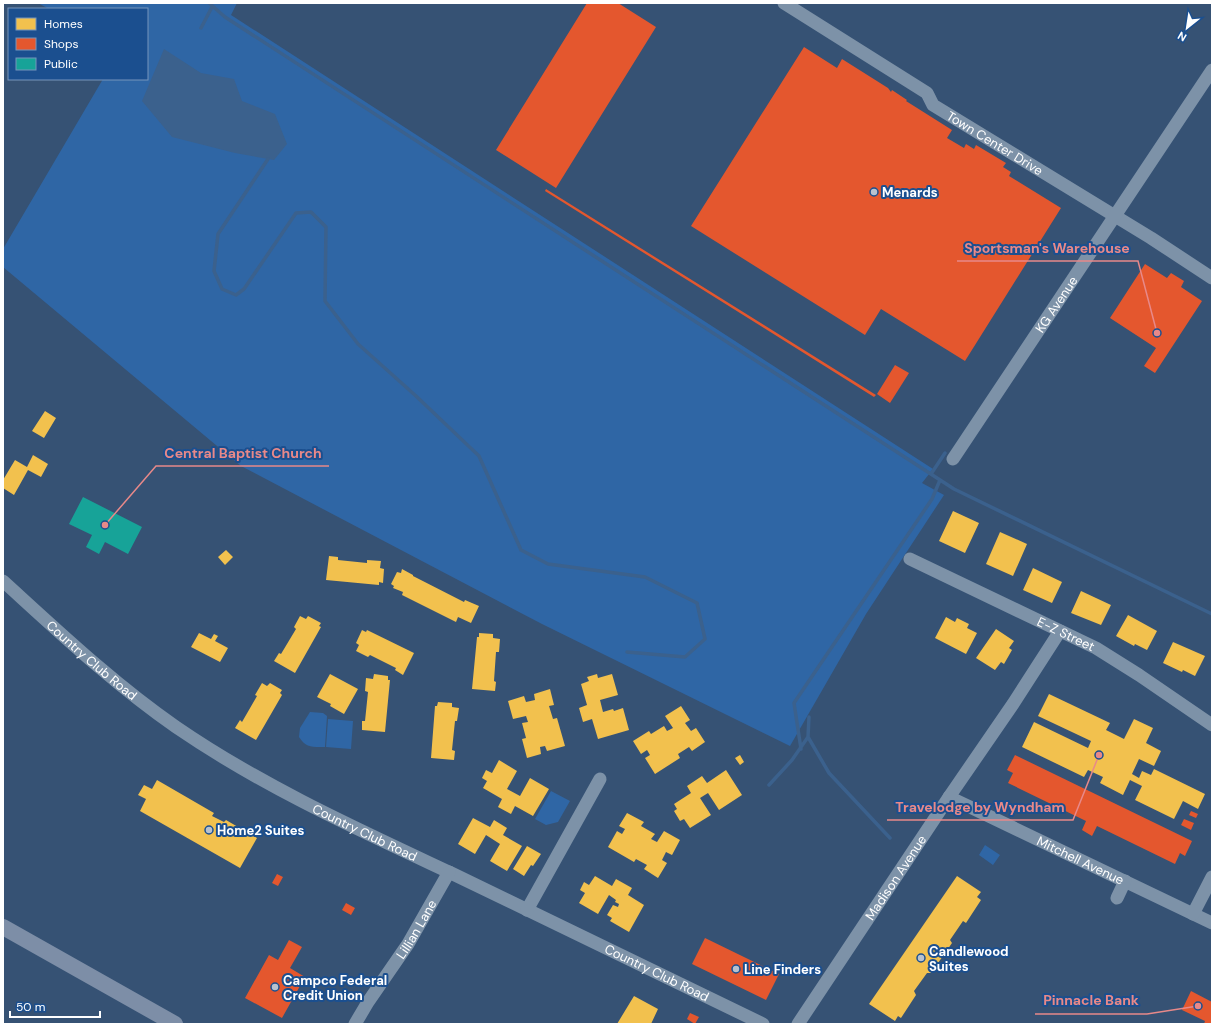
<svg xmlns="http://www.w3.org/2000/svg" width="1215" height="1027" font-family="'DM Sans',sans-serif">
<rect width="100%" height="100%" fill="#365274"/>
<!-- green -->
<path fill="#2f66a5" d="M38 3H237L231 15 933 469 922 483 944 495 866 614 790 746 542 624 241 466 3 267V249L103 79H147V9H49Z
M310 712 323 713 327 716 325 747C312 747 306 748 299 737L300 728Z
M328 719 353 721 351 749 326 747Z
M551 791 570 801 558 822 546 825 535 819Z
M985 845 1000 855 993 865 979 855Z"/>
<!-- water -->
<path fill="#3b618d" d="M164 49 201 73 234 79 242 101 275 114 287 144 274 160 235 153 172 137 142 101Z"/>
<!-- homes -->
<path fill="#f2c14e" d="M45 411 56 418 44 438 32 431Z
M33 455 48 464 41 477 28 470 14 495 3 488V480L15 460 27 467Z
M953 511 979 523 965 553 939 541Z
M1000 532 1027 544 1013 576 986 564Z
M226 550 233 557 225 565 218 557Z
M329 556 338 557V560L367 563V560L381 561 380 568 384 569 383 583 379 582V585L326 580Z
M1033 568 1062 582 1052 603 1023 590Z
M402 569 413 575V576L464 602 465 600 479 606 471 623 458 617 456 622 402 595 403 592 393 588 394 586 391 584 397 572 401 573Z
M1081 591 1111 605 1101 625 1071 613Z
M1128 615 1157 631 1147 650 1135 644 1134 646 1116 636Z
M300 616 306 619 308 616 321 623 319 626 321 627 295 673 274 661 279 653 281 654 296 629 294 627Z
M946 617 955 622 957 618 969 624 967 628 977 633 966 654 935 638Z
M996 629 1014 641 1009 648 1012 650 1004 664 1001 662 995 670 976 658Z
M362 630 366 632 367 630 414 653 403 675 395 670 396 668 370 655 368 657 356 651 359 645 356 643Z
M199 633 211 639 214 634 218 636 215 641 228 648 220 662 191 647Z
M479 633 493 634V638L500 639 499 652H496L494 681 496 682 495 691 472 689 477 637H479Z
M1173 642 1205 656 1195 676 1183 670 1182 672 1163 663Z
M330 674 358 689 344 714 330 706 331 704 317 697Z
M374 674 388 676V680H390L385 732 362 730V721H365L368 692 365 691 366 678 373 679Z
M597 674 598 678 612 674 618 695 600 700 603 712 613 709 614 711 623 708 629 730 598 739 592 719 583 722 579 708 587 705 581 684 589 681 587 677Z
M262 683 267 686 270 683 282 690 280 693 282 695 256 740 235 728 240 720 242 722 257 696 255 695Z
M550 689 554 705 549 706 553 719 557 718 565 746 547 751 545 746 540 747 541 754 527 758 522 739 526 738 522 723 528 722 526 716 513 719 508 701 524 696 526 702 535 700 534 694Z
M1049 694 1110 723 1106 730 1124 739 1134 719 1153 728 1146 743 1161 751 1154 766 1139 759 1132 774 1139 778 1142 771 1151 775 1154 769 1205 794 1198 809 1183 801 1174 819 1135 800 1142 786 1130 780 1123 795 1100 783 1103 777 1088 770 1084 777 1022 747 1034 722 1088 748 1091 741 1038 716Z
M438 702 452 703V707L459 708 457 721H455L452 750 455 751 454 760 431 758 435 706H437Z
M681 706 690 720 685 723 691 731 696 728 705 742 692 751 689 747 678 754 680 758 655 774 645 758 650 755 647 750 641 754 633 741 649 731 651 734 664 726 667 731 673 728 665 716Z
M740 755 744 762 740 765 735 758Z
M499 760 517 771 507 789 520 796 530 778 549 789 533 816 515 806 511 814 498 807 502 799 483 788 487 781 482 778 486 770 492 773Z
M726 770 742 795 719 810 708 793 700 798 711 815 690 828 684 819 680 821 674 811 677 809 674 804 691 793 687 786 702 776 707 783Z
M157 780 214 813 212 816 224 822 226 820 257 838 240 868 140 811 146 799 138 795 144 785 152 789Z
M627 813 644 822 641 826 655 834 651 839 657 842 664 831 680 840 672 855 666 852 662 860 667 863 658 878 644 869 647 865 636 859 634 862 608 847 617 831 622 834 625 829 619 826Z
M473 818 490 827 494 820 507 828 503 835 522 846 507 871 490 861 500 844 486 835 475 854 458 844Z
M527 846 541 854 533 866 531 865 524 876 513 869Z
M595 876 612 886 616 879 632 888 628 895 644 905 629 932 610 921 612 918 607 915 613 905 618 907 619 904 615 902 616 900 609 895 598 914 579 903 585 893 580 890 584 882 589 885Z
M957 876 981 892 977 897 981 900 966 923 963 921 950 940 952 943 931 973H927L914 991 916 995 901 1018 898 1016 895 1021 869 1004Z
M634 996 658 1009 651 1024H617Z"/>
<!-- shops -->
<path fill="#e4572e" d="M587 3H618L656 27 556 188 496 150Z
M804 47 837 68 842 59 888 88 891 92 892 90 907 100 906 101 952 130 947 138 964 148 966 144 974 149 976 145 1006 163 1003 167 1011 172 1009 176 1061 208 965 361 881 309 865 335 691 226Z
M546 189 876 395 874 397 545 191Z
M1145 264 1167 278 1171 273 1184 281 1181 287 1202 301 1155 373 1144 366 1156 348 1110 318Z
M895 365 909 373 890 403 877 394Z
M1015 755 1192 841 1185 856 1180 853 1175 864 1097 826 1092 836 1082 830 1086 821 1008 783 1013 773 1007 770Z
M1191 811 1198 814 1196 818 1189 815Z
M1184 819 1194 823 1191 830 1181 825Z
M277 874 283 877 278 886 272 883Z
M346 903 355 908 351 915 342 910Z
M705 938 779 974 766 1000 692 964Z
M289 940 302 947 290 968 305 977 282 1018 245 998 269 955 278 960Z
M1191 991 1212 1002V1024H1204L1205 1021 1182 1010Z
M690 1013 699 1017 695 1024 687 1019Z"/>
<!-- public -->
<path fill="#17a398" d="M83 497 142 527 128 554 105 542 99 554 86 547 92 535 69 524Z"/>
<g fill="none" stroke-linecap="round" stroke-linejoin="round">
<!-- stream -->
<path stroke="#3b618d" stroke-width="3.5" d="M209 3 225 17 954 489 1212 614
M201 28 212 7
M268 159 218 234 214 271 222 289 236 295 244 289 296 213 311 212 326 227 325 301 358 344 416 396 479 456 521 550 548 564 645 577 697 603 705 639 685 657 627 652
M931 474 945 453
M808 737 809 717
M801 749 794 703 932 499 940 480
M769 785 792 760 808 737 829 773 890 838"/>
<!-- minor -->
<g stroke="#7d92a8" stroke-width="13">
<path id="s1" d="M784 3 927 93 933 105 1151 238 1212 278"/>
<path id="s2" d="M953 459 1212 70"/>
<path id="s3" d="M910 559 1096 648 1139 675 1212 725"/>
<path id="s4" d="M3 581C59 632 114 684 176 727 262 786 357 829 451 873 555 923 659 973 763 1024"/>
<path id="s5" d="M949 797 1212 923"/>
<path d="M1117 898 1125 881"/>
<path d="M527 910 600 779"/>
<path d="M1193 914 1212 877"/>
<path id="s6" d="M355 1024 368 1002 408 944 449 872"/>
<path id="s7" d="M798 1024 949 797 1013 704 1060 631"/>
</g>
<!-- major -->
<path stroke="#7d8ea7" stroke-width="16" d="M3 927 175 1024"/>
</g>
<!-- markers -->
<g fill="#b9c2ce" stroke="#1b4f8f" stroke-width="1.5">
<circle cx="874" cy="192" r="4"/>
<circle cx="209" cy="830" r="4"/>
<circle cx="921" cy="958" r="4"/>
<circle cx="736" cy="969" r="4"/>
<circle cx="275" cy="987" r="4"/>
</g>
<g text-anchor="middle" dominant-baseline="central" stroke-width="4" stroke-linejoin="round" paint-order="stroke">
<!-- street labels -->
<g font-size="13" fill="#fff" stroke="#1b4f8f">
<text stroke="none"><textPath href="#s1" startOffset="255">Town Center Drive</textPath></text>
<text stroke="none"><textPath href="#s2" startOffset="186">KG Avenue</textPath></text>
<text stroke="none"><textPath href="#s3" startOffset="173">E-Z Street</textPath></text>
<text stroke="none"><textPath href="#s4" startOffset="119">Country Club Road</textPath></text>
<text stroke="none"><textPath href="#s4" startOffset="443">Country Club Road</textPath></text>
<text stroke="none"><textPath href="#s5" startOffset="146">Mitchell Avenue</textPath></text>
<text stroke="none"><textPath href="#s7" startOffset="176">Madison Avenue</textPath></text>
<text stroke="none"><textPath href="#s6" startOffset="113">Lillian Lane</textPath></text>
<text stroke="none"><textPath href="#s4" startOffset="767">Country Club Road</textPath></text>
</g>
<!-- poi labels -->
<g font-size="13" font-weight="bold" fill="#fff" stroke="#1b4f8f" text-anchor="start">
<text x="882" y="192">Menards</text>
<text x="217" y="830">Home2 Suites</text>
<text x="929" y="951">Candlewood<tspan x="929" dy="15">Suites</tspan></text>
<text x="744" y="969">Line Finders</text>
<text x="283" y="980">Campco Federal<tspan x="283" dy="15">Credit Union</tspan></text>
</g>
</g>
<!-- callouts -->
<path fill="none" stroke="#e88989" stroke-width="1.5" d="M1157 333L1138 261H957M105 525L156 466H329M1099 755L1073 820H887M1198 1006L1147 1014H1035"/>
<g fill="#e88989" stroke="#1b4f8f" stroke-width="1.5">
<circle cx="1157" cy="333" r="4"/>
<circle cx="105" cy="525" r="4"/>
<circle cx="1099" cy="755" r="4"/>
<circle cx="1198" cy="1006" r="4"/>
</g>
<g font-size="14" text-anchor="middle" font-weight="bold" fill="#e88989" stroke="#1b4f8f" stroke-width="4" stroke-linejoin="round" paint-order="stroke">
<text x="1047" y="253">Sportsman's Warehouse</text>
<text x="243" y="458">Central Baptist Church</text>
<text x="980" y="812">Travelodge by Wyndham</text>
<text x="1091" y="1005">Pinnacle Bank</text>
</g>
<!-- border -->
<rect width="1215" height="1027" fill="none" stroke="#ffffff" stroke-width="8"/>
<!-- legend -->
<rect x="8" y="8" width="140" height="72" fill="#1b4f8f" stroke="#7695bc"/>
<rect x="16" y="18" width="20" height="12" fill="#f2c14e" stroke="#7695bc"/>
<text x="44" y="28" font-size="12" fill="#ffffff">Homes</text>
<rect x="16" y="38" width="20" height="12" fill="#e4572e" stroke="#7695bc"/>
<text x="44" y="48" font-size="12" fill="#ffffff">Shops</text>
<rect x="16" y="58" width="20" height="12" fill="#17a398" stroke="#7695bc"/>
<text x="44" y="68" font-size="12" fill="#ffffff">Public</text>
<!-- north arrow -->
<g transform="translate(1187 28) rotate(210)" stroke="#1b4f8f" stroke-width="3" paint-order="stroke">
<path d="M0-3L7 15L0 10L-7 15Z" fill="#ffffff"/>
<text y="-6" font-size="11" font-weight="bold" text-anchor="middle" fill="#ffffff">N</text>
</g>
<!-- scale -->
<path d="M10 1011v6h90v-6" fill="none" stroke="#ffffff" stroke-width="2"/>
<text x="16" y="1011" font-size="12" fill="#ffffff" stroke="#1b4f8f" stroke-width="3" paint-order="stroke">50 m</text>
</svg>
